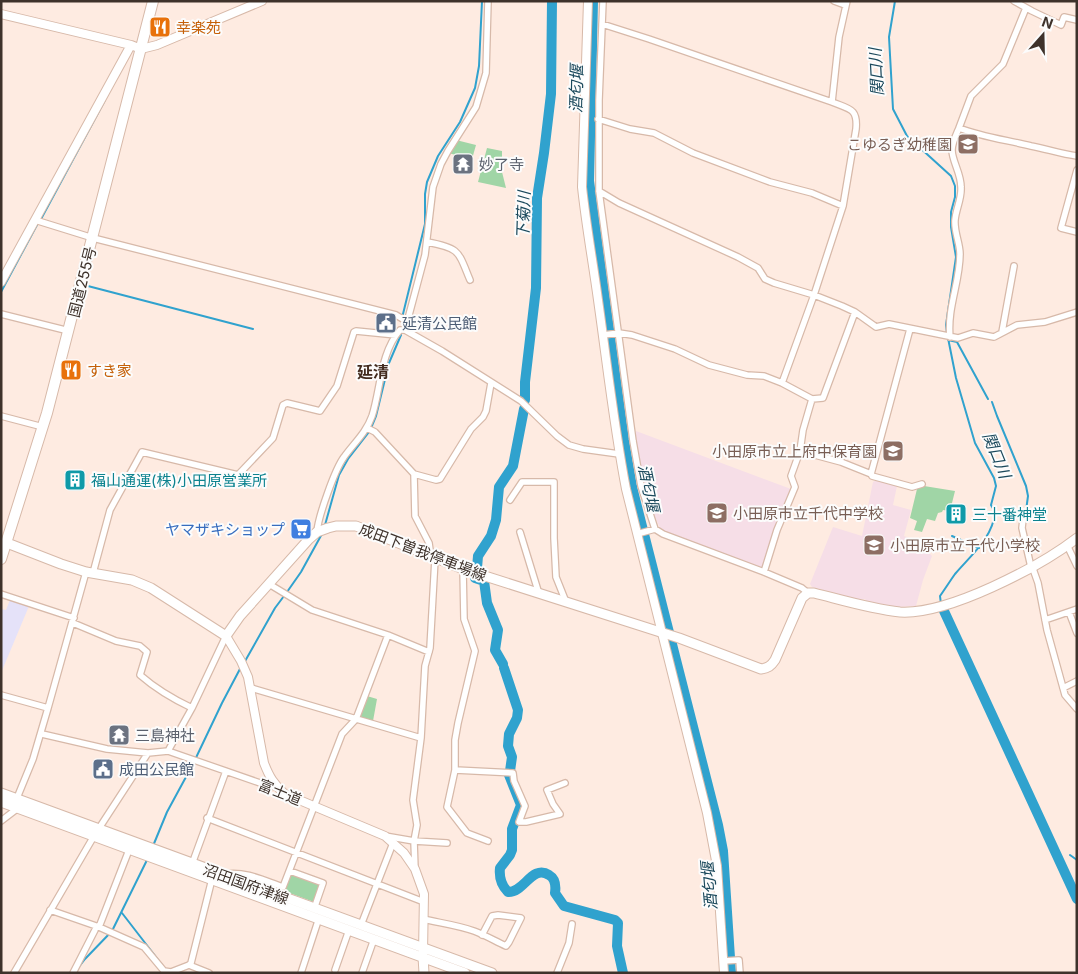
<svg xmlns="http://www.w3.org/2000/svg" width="1078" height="974" font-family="Inter,'Noto Sans JP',sans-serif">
<rect width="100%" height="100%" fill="#feebe1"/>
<!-- commercial -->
<path fill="#e5e2f9" d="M10 600 29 606 1 673V609L6 610Z"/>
<!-- education -->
<path fill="#f6dee7" d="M636 431 791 489 762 569 712 549 662 532 646 498 635 441Z
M877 480 897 486 893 505 911 510 904 536 919 542 932 556 923 580 916 606 897 607 867 602 865 599 860 600 812 587 810 584 833 527 862 536 873 482Z"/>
<!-- green -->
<path fill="#a0d5a6" d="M456 140 476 145 472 159 448 153Z
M487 148 502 151V172L506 188 478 182Z
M924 486 955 491 950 511 943 510 942 512 938 513 935 521 927 519 922 532 914 530 917 521 910 518 917 489Z
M367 696 377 699 373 721 360 718Z
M291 873 321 884 314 902 284 891Z"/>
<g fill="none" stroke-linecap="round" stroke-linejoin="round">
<!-- stream -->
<path stroke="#30a2ce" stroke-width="2" d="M895 1 889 37 893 109 907 136 951 176 955 186V197L951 212V227L956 257 946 325 947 333
M41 219 105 100
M84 285 253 329
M1 292 38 223
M403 314 425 224V194L427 182 438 156 460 122 475 88 479 66 482 1
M948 340 957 342 988 399
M992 402 997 416 1026 486 1028 496 1025 518
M371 428 376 416 389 363 401 335
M325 525 339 475 348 459 369 432
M952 536 979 548
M287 592 301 572 323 532
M941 604 940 596C945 589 950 581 955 574 970 556 993 538 995 512L991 505 996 486 994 478 975 443 956 378 948 338
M244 663 275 608 284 596
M153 846 167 812 193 764 222 703 241 667
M1070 855 1077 860
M122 913 166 970
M78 968 85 959 112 931 147 860"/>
<!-- river -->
<path stroke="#30a2ce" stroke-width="10" d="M593 1 589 181 624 440 632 487 718 825 723 851 731 973
M525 400V382L536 288 537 198 544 153 551 94 552 1
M477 568 478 556 491 536 496 520 499 487 513 466 524 409
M475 578 484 581 487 603 498 630 495 650 503 664
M944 611 1077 899
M504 668 518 710 517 718 509 734 508 746 512 757 510 771
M509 775 521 805 512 829V850L510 855 500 868C499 877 502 886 508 892 524 893 532 864 549 875 556 879 556 886 555 893L564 906 615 920 618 923 617 946 623 973"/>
<!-- minor casing -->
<g stroke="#d7b9a9" stroke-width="8">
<path id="minor" d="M603 1 599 100V191L633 441 641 486 655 529
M834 1 845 5
M1014 1 1032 11 1061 25 1064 17 1077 20
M602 24 649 39 832 102
M598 119 630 129 654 133 693 153 770 182 812 193 843 206
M959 128 971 96 1003 64 1026 8
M1077 170 1061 228 1077 232
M599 191 619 203 738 257 758 268 765 279 774 283 814 295 842 306 855 312 876 327 889 324 958 338 973 333 994 337 1017 325 1045 322 1077 312
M35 220 93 238 396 315 406 321
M427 242C460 248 458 251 470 280
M1 314 69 331
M405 330 425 255 433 187 441 164 448 151 476 107 486 73 488 1
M1002 332 1014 266
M603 335 619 333 632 335 675 349 709 365 747 375 764 376 782 383 812 399 823 398 855 312
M950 337C947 308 960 282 960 254 960 243 954 232 955 220 956 209 962 198 961 187 961 173 952 161 952 150 952 143 956 135 959 128 982 137 1007 140 1031 146 1047 149 1061 154 1077 156
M782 383 814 295 843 206 856 129C858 108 849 109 832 102L839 37 847 1
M1 416 43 427
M367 428 375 432 414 474 415 516 429 543 431 557
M800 451 841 462 871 474 872 476 912 487 922 484
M414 474 436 480 440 479 471 429 483 417 486 411 491 383
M871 474 910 329
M510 500 522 482H554V538L556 577 566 602
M1023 519 1022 528 1031 567
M317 532C318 517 335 469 344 457 354 443 366 433 372 416 381 388 380 353 400 330H405L442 351 521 401 557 436 569 445 583 449 619 454
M520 532 539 594
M637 534 655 529 663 534 764 572 802 588 808 593
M1067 545 1077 566
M1032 566 1038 583 1047 630 1065 695 1077 709
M463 569 464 619 475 651 458 723 455 740V770L447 807 467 833 488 841
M764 572 777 530 795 487 791 476 800 451 803 430 812 399
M93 573 110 510 142 452 238 475 273 438 283 405 287 403 320 411 337 386 354 332 356 331 396 335
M269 584 312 610 388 635 429 652
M1 594 74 618
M1069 612 1077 633
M1045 620 1077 609
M73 623 116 641 140 646 147 652 140 675C156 689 173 699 192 708
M226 636 192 708 168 751 263 784 276 787
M251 688 421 738
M1063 688 1077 681
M1 695 48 708 86 572
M42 734 107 749 148 753
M455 770 513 773 514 781 525 806 519 822H526L560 814 553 804 547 790 565 783
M17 798 33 759 48 708
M207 818 424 902
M1 821 18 808
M385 836 414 841 447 843
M192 864 226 771
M415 869 414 841 417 825 413 800 421 738 425 666 430 648 435 559
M290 871 323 883 314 909
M226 874C246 871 265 881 283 887L342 734 356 719 388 635
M50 910 99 927 144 947 164 971 171 972 189 965 209 973
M423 919C440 923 457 925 474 931 485 935 495 941 506 946L509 942 521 918 498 915 492 916 482 935
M361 925 393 843
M723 961 739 960 740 973
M189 965 191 963 212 879
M335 970 349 930
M14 973 94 836 148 753 168 751
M73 973 96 928 99 927 129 850
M301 973 319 918
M362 973 374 939
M557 973 569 943 572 924"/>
</g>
<!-- tertiary casing -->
<g stroke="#d7b9a9" stroke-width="10">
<path id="tertiary" d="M588 1 582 187C586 225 593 263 598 300 607 363 614 427 626 489L707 813 717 866 724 973
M1 14 131 45 141 49 157 45 262 1
M1 282 131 45
M226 636 241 661 248 677 264 763C269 776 274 785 285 794L385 836 404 853 415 869 424 894 423 953"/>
</g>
<!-- secondary casing -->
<g stroke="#d7b9a9" stroke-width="11">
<path id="secondary" d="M7 543 61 564 86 572 132 580 151 588 226 636 240 616 309 539 317 532 328 528 336 526H356L463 569 679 638 761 669C768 668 771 666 775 660L802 598 808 593H814C842 600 871 609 900 612 948 615 1039 567 1077 538
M1 793 492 973
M1 802 465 973
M423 957 424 973"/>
</g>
<!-- trunk casing -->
<g stroke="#d7b9a9" stroke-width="12">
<path id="trunk" d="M1 559 47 413 153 1"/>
</g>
<!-- minor -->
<use href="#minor" stroke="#fff" stroke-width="5.5"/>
<!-- tertiary -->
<use href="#tertiary" stroke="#fff" stroke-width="8"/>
<!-- secondary -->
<use href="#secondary" stroke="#fff" stroke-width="9"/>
<!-- trunk -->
<use href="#trunk" stroke="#fff" stroke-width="10"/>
</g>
<!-- icons -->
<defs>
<g id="restaurant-square" transform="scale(1.125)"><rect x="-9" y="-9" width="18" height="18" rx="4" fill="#e8710a" stroke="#fcfcfc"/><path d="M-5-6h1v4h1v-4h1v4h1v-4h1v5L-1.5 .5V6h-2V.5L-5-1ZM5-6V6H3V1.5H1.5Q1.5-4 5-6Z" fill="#fff"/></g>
<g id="school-square" transform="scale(1.125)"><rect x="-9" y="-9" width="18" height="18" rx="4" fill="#8d6e63" stroke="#fcfcfc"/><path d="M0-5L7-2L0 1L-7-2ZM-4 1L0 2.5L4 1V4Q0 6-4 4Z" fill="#fff"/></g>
<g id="temple-square" transform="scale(1.125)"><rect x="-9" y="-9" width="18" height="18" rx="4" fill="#6b7280" stroke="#fcfcfc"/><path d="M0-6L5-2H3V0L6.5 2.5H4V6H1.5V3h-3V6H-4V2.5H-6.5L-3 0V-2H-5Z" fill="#fff"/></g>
<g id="civic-square" transform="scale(1.125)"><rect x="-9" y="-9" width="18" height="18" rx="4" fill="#5c6f8a" stroke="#fcfcfc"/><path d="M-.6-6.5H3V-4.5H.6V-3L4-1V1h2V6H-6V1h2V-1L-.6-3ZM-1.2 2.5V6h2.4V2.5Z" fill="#fff"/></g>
<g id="building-square" transform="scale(1.125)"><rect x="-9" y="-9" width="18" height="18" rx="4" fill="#0f9aa8" stroke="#fcfcfc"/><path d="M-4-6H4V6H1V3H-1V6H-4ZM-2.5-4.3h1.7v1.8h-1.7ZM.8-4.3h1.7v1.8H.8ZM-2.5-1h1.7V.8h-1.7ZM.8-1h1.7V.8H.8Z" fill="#fff"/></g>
<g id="supermarket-square" transform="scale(1.125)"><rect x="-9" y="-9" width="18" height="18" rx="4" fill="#3f7fe0" stroke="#fcfcfc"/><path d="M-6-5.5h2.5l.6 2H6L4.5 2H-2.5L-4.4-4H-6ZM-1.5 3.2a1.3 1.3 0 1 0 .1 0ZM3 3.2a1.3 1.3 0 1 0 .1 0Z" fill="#fff"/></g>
</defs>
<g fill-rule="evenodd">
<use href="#restaurant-square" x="160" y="27"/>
<use href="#school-square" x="968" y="144"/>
<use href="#temple-square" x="463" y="164"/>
<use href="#civic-square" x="386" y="323"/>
<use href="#restaurant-square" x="71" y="370"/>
<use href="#school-square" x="893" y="451"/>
<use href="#building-square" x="75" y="480"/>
<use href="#school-square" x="717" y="513"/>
<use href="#building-square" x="956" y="514"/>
<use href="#supermarket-square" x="301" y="529"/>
<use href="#school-square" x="874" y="545"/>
<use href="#temple-square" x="119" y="735"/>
<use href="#civic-square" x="103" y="769"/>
</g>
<g text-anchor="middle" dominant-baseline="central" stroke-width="4" stroke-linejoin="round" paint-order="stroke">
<!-- food labels -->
<g font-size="15" fill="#c56008" stroke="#fcfcfc" text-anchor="start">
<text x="176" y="27">幸楽苑</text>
<text x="87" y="370">すき家</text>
</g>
<!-- education labels -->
<g font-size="15" fill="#785e54" stroke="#fcfcfc" text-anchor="end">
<text x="952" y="144">こゆるぎ幼稚園</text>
<text x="877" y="451">小田原市立上府中保育園</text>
<text x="733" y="513" text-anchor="start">小田原市立千代中学校</text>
<text x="890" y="545" text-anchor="start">小田原市立千代小学校</text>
</g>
<!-- worship labels -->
<g font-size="15" fill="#5b616d" stroke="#fcfcfc" text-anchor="start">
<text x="479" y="164">妙了寺</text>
<text x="135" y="735">三島神社</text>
</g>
<!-- street labels -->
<g font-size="15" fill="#3e322b" stroke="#fcfcfc">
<text transform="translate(82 282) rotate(-76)">国道255号</text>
<text transform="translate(423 552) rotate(21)">成田下曽我停車場線</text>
<text transform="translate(280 792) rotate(22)">富士道</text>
<text transform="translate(246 884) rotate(20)">沼田国府津線</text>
</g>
<!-- service labels -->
<g font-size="15" fill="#4e5e75" stroke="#fcfcfc" text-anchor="start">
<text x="402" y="323">延清公民館</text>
<text x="119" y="769">成田公民館</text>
</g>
<!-- culture labels -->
<g font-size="15" fill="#0d838f" stroke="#fcfcfc" text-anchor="start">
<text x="91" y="480">福山通運(株)小田原営業所</text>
<text x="972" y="514">三十番神堂</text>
</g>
<!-- shop labels -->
<g font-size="15" fill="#366cbe" stroke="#fcfcfc" text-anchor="end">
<text x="285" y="529">ヤマザキショップ</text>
</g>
<!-- water labels -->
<g font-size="16" font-style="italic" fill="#1b495c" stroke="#fcfcfc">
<text transform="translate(876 72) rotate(-93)">関口川</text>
<text transform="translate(576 89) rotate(-89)">酒匂堰</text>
<text transform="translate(523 215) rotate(-88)">下菊川</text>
<text transform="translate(997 455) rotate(68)">関口川</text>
<text transform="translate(649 488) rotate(78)">酒匂堰</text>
<text transform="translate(709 886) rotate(-95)">酒匂堰</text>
</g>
<!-- neighbourhood labels -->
<g font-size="16" font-weight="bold" fill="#422b1e" stroke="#fcfcfc">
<text x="373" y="372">延清</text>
</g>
</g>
<!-- border -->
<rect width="1078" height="974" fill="none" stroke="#3e322b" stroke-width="5"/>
<!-- north arrow -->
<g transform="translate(1043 35) rotate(20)" stroke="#fcfcfc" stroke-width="4" paint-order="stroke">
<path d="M0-4L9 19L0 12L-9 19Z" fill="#3e322b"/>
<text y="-8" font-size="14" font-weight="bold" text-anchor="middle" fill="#3e322b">N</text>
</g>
</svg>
